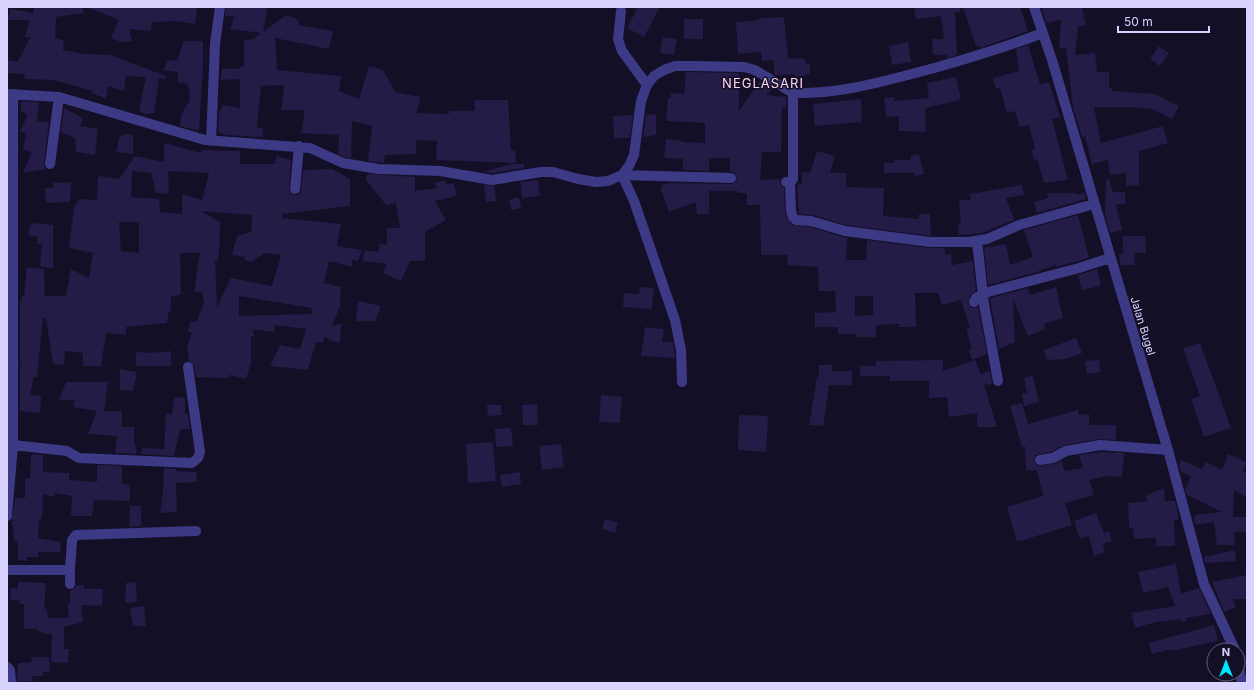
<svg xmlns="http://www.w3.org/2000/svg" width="1254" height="690" font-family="Inter,sans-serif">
<rect width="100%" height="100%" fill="#130f26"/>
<!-- building -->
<path fill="#241b47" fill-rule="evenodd" d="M34 7H83V13L56 17 55 38 64 40 63 50 84 54 110 55 166 76 165 79 159 78 154 113 144 114 139 111 146 77 126 76 124 91 108 86 106 99 92 93 93 91 54 80 24 79 25 74 7 73V60L18 62 30 37H25L29 20H8L10 9 34 13Z
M87 7H191L197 8 195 24 176 21 152 22 151 31 129 29 132 41 121 42 111 38 119 20Z
M226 7 267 8 263 32 286 15 299 20 298 25 333 31 329 49 275 38 277 70 341 76 339 91 359 99 369 66 383 70 395 92 420 97 417 113 449 114V111H475L474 100H508L511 150H515L516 163 436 160 437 141 416 140V154L385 155 384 163 368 161 372 126 352 121 351 158 345 157 338 154 339 135 301 133 305 110H281L284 85 261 86 257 127 264 129 262 137 225 135 218 132 219 110 221 111 223 105 240 108V79L220 80 222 69H240V67H244V40L254 39 261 33 230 29 234 17 225 16Z
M638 7H660L644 37 627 28Z
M921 7H960V12L955 13 957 55 947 58V55H933L932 39H944L941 16 916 19 914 9Z
M963 7H1020L1028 31 980 48 979 45 976 46Z
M1041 7H1082L1086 25 1078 27 1075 55 1095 53 1097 72H1109V88H1112V91L1155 94 1179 106 1172 119 1153 109 1131 107H1094L1101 143 1163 126 1168 143 1139 151V185L1126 186V173L1110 175 1108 160 1092 164 1085 136 1082 137 1073 107 1066 48H1059L1061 20 1046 23Z
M784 17 788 58 805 59 806 64H810V74L796 77 795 74 776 75 774 74V60L762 61 761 52 738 54 736 22 759 20V18Z
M684 19H703V39H684Z
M663 37 677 39 674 55 660 53Z
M184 41H203V67L199 131 180 126 181 115 190 100 188 84 178 82V72L163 70 168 60 177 61Z
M908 42 911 62 892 65 889 46Z
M1028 45 1040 84 1049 82 1060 117 1052 119 1068 180 1044 183 1037 159 1034 160 1031 150 1035 149 1029 125 1020 127 1015 111 1007 113 1000 88 996 89 993 78 1019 71 1016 49Z
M1159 46 1169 53 1160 66 1150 59Z
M686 72 739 73V111L760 81 772 88 767 95 786 97V108L782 107 781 152H762L760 180 780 179V184L784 188 785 213 792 225 810 227 847 238 846 260H866L867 240 929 248H944L946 255 951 254 952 265 973 261 976 291 970 295 968 303 971 308 978 307 987 354 972 360 969 350 972 349 966 329 970 328 961 300 942 305 938 293H915L916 327H899V324L876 325V337H856V334H838V327H815V313L836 312 835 291H819L818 267 787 265 788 255H761L760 205H747V193H738V191H709V214H697L696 202 669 212 661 190 662 185 668 183 731 184 734 183 737 179 735 173 730 171V158H709V171L683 170V159L664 158 666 139 682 141V142L705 143V123L666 121 668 98H671V93L684 94ZM855 296H873V315L855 316Z
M956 77 961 100 925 108 926 132 899 131V116L886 117 884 98 894 97V101L929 98 927 83Z
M861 99 862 122 815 126 813 104Z
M21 101 39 102 37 121 49 122 44 163 45 169 23 173 32 152 23 150 26 133 20 131 28 115 21 111Z
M64 108 83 118 80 126 98 129 95 155 76 152 75 138 61 132Z
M656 114V135L643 137 646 115Z
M633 115 630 138H614L613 116Z
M128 134 133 135V154L116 152 120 136Z
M164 143 201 153 202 150 240 151V164H275L276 156 291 160 289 189V192L294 195H298L301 190 303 170 332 169 350 179V206L282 214V218L341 224 337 246 362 250 358 261 352 260V267L329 261 324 283 341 287 340 306 332 326 341 324 340 342H335L324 337 323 343 316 342 308 370 270 366 280 345 300 349 306 329 275 325 274 332 253 329 254 336 251 337V363L246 379 229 375 228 378 196 377 194 366 189 361 187 347 192 332H188L190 322H196L204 303 202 292H194L200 253H180L181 292 180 295 171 296V311H169L167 323 126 327V335L106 333 101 366H83V353L65 351 64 365 53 364 46 318H43L37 377H34L30 395 41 396 40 413 20 411V368L21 363H20V304L22 296H24L27 267 44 269 45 296H66L71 269 89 278 93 253 69 248 74 207 79 199 97 200 98 176 119 179 135 156 164 162ZM132 171 151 173 156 193 169 194 168 171 209 173 202 200 182 194V214L160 212 159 199 131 197ZM201 211 252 215 251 232 237 236 232 255 245 257 244 260 252 262 265 253 281 255 272 286 231 278 217 307 215 261H218L219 253 220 222ZM119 222H139V253L121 251ZM239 296 312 308V314L239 316Z
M817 151 835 156 830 173H846V187L884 188 883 216 919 219V214H930L931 236 846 225 813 215 799 214 797 185 802 184V172L810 173Z
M919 154 924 174 914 176V173H884V163H894V160H911L910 156Z
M513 164H524V168L492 173 482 172Z
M367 174 415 177V191L437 188 435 183 445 180 446 185 454 183 457 196 435 201 446 220 425 232V261H410L401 281 383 273 387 264 363 261 364 250 378 252 380 244 387 245V228H400L396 203 386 205 366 180Z
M1109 179 1113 192H1125V204H1116L1122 230 1110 233 1105 215 1106 180Z
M538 180 540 196 522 198 520 182Z
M71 182 70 202 46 203 45 188H53V183Z
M484 185 494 186 496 201 486 202Z
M1022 185 1024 195 1006 198 1014 220 982 233 959 235 958 225 961 224 959 200H971L970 194Z
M1047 193H1076V195L1085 193 1086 199 1037 213 1034 202 1048 198Z
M519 197 521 208 511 210 509 200Z
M1078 215 1089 258 1056 267V265L1037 272 988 285 984 248 1006 244 1010 265 1033 257 1024 230Z
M31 223 53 225V268L40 266 42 244H37L38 237 28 235Z
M1123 236H1145L1146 253H1134L1135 265H1120L1119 254H1123Z
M1097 269 1101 285 1082 291 1078 275Z
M640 287 654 288 652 309 623 307 624 293 639 294Z
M1056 287 1063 318 1044 324 1046 329 1028 336 1013 299 1015 342 999 349 990 298 1028 288 1030 295Z
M358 301 381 306 375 321H356Z
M645 327 664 329 662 342H673L675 358 641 356Z
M1076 338 1082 353 1066 359 1047 360 1044 350Z
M1200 343 1231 428 1204 437 1191 399 1200 396 1183 348Z
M171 351V366H136V352L151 353Z
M943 360V371L975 360 981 374 990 371 992 384 984 385 997 427H977V413L949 417 947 397 929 398V381H890V376H860V366H876V361Z
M1099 360 1100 372 1087 374 1085 361Z
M819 365H832V371H852V385H829L823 426 809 425 817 377H819Z
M120 369 137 372 133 391 120 390Z
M1033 376 1039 402 1024 406 1022 394 1027 393 1024 378Z
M66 382H108L104 411H122V427H134V444L136 445V454L115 453 117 436 88 434 97 411 73 407 75 400H59Z
M601 395 622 397 620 423 599 422Z
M174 397 185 398V414H188L190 429H180L174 456 141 454 142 448 164 449 166 414H172Z
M1022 403 1028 424 1078 410 1079 415 1089 414V425H1116V440L1099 439 1065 445 1051 452 1036 455 1034 461 1037 466 1054 464 1062 461 1064 471 1083 468 1079 455 1100 452 1124 453 1122 477 1106 476 1089 480 1094 495 1065 503 1072 525 1017 542 1007 507 1043 496 1037 470H1026L1025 446 1022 447 1010 406Z
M537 404 538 425H523L522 405Z
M487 405H501L502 415 488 416Z
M739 415 768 416 766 452 738 450Z
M511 428 513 446 496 447 495 429Z
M493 442 496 481 468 483 466 444Z
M561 444 564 467 542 470 539 446Z
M31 454 43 455V472L69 473V480L97 482V465L122 466V484L130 485V501L94 500 92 516H71L72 496 55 493 54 497 43 494 42 519H39L38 538 61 542 60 552H38V557H27V561L18 560V541H14L12 520 15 498H25V479L30 478Z
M1228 454 1246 462 1243 471 1247 473V497L1234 490 1233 517H1247V532H1234L1235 545H1217L1214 522 1195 525 1194 515 1222 512 1187 495 1185 490 1191 476 1181 472 1179 465 1181 460 1202 469 1206 462 1222 470Z
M164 468 176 469V471L196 472 197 482 176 483 177 512 160 513 163 493Z
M520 472 521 484 502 487 500 475Z
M1164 488 1165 501H1175L1178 513V520H1174L1175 546H1156V538L1134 539 1133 528H1129L1128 503 1147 501 1146 495Z
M130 506H141V526L129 527Z
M1096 513 1104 533 1109 531 1112 541 1103 544 1105 552 1094 556 1089 536 1080 539 1074 521Z
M605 519 618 523 615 533 602 529Z
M1235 550 1236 561 1205 563 1204 557Z
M1176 564 1181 594 1199 588 1211 614 1186 618V621L1182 622 1180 619 1159 622V621L1135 628 1131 613 1175 606 1168 587 1143 593 1138 572Z
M1247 575V599H1233L1236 607 1224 612 1212 582Z
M18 582 46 583 44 608 47 610 48 618H69L68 603H70V590L74 589 76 586 84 585V589H103L102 606 81 605 83 622 64 627V649H69L68 663 51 662 52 634H44L36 629H24V604H20L19 600H10L11 588 18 589Z
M136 582 137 602 125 603 126 583Z
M144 606 146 626H133L130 608Z
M1214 625 1218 641 1171 651V649L1152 654 1149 643Z
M31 657H49L50 672H43V676H32L33 681 17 682 18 663 32 662Z"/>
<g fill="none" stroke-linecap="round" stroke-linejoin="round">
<!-- minor -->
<path stroke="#3d3a85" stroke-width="10" d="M1034 7 1052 60 1168 450 1204 584 1235 650
M621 11 618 39 622 51 647 85
M793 93C831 94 866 86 904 76 951 64 997 50 1043 33
M7 94 59 97 205 140 310 148 343 163 378 169 440 171 492 180 541 172H553L578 179 596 182 608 181 622 175 629 166 634 155 641 101 647 85 654 76 664 70 675 66H695L744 67 755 70 793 93V179L790 183 786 182
M211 141 215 44 220 7
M50 164 59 97
M790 183 791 211 793 217 796 220 811 221 845 231 930 242H969L987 239 1019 225 1094 204
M295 189 299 146
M977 241 984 304 998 381
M974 302 976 298 988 292 1079 268 1110 258
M682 382 681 350 675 320 634 201 622 175 731 178
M13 445 67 451 79 458 192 463 198 458 200 452 188 367
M1040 460 1053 458 1066 451 1100 445 1168 450
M7 516 13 445V94
M7 570H70V584
M70 570 72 540 76 535 196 531
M1238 663 1242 683
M7 667 10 670 11 683"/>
</g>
<g text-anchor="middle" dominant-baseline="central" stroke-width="3" stroke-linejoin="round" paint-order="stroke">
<!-- street labels -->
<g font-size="11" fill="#d9d4ff" stroke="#130f26">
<text transform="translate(1143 326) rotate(73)">Jalan Bugel</text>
</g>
<!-- quarter labels -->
<g font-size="13" letter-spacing="1" fill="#ffd6f0" stroke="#130f26">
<text x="763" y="83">NEGLASARI</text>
</g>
</g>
<!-- border -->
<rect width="1254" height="690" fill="none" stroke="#d9d4ff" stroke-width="16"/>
<!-- north arrow -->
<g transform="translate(1226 662)"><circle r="19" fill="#130f26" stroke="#625e7d"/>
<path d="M0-3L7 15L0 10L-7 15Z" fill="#00e5ff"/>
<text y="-6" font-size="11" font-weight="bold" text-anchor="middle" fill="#d9d4ff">N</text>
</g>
<!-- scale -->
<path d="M1118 26v6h91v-6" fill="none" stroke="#d9d4ff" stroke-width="2"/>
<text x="1124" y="26" font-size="12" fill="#d9d4ff" stroke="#130f26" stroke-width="3" paint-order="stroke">50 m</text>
</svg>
